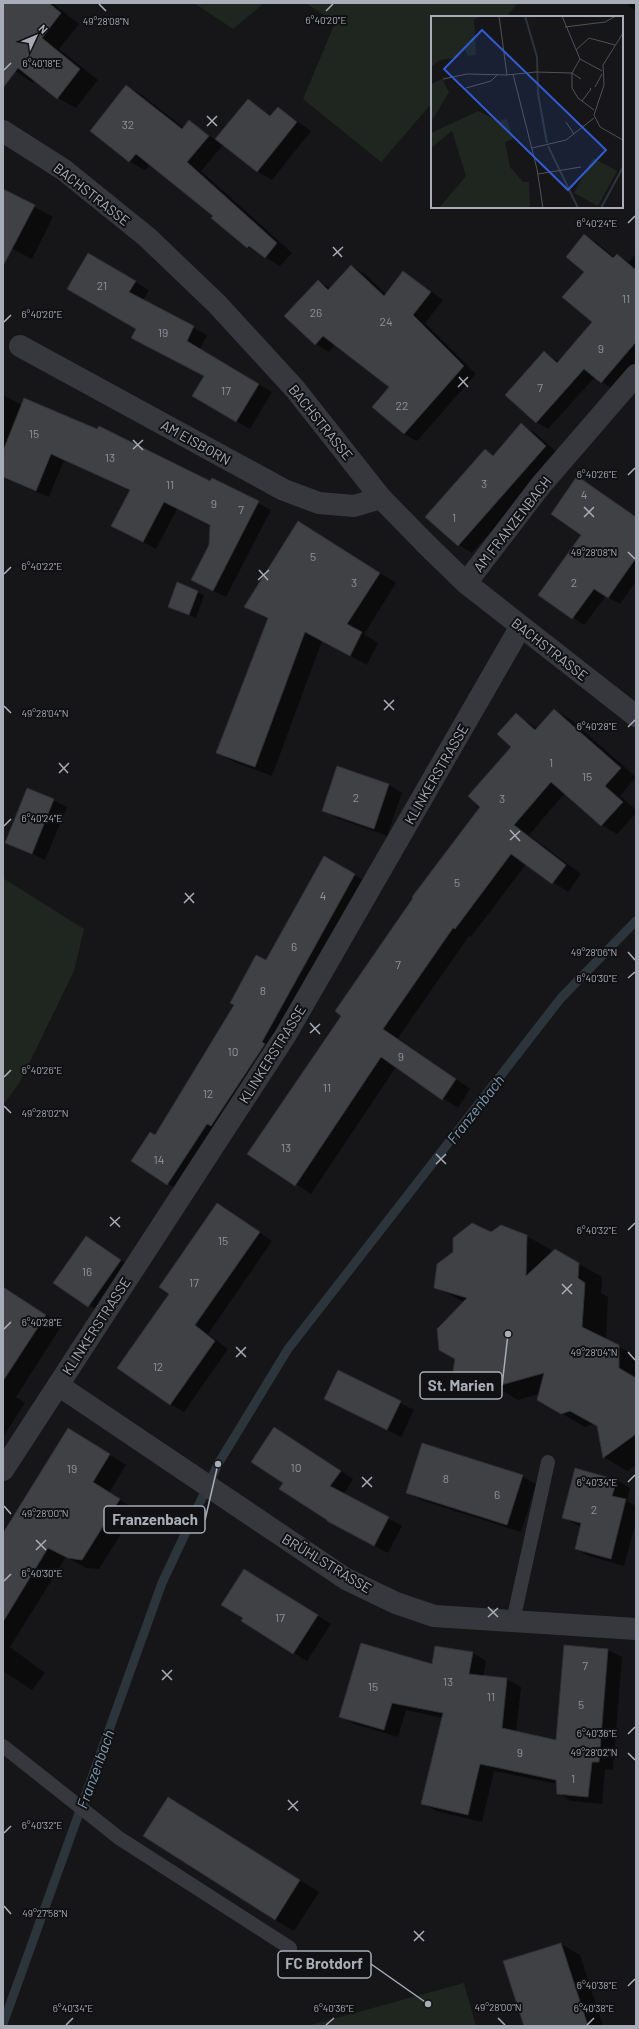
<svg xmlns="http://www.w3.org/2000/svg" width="639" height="2029" font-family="Barlow,sans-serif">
<rect width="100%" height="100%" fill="#161618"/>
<!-- green -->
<path fill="#1e261f" d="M194 3H264L233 29Z
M306 3H518L506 17H432V103L381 162 303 99 335 23Z
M3 878 84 929 74 971 20 1082 3 1105Z
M464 1983 476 2026H307Z"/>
<!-- shadow -->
<path fill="#0007" d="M3 3H52L79 24 59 49 98 80 76 108 58 98 35 80 33 83 3 63Z
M636 3V11L627 4 628 3Z
M126 86 142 95 184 128 189 122 216 140 248 100 272 116 278 108 311 131 272 180 257 171 224 144 201 171 292 253 280 266 248 247 214 216 150 164 145 170 130 162 91 131Z
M3 190 53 217 32 259 3 244Z
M584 235 596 242 615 258 618 255 629 262 636 253V363L613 389 595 377 548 429 537 422 544 352 559 362 594 322 585 272Z
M88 254 149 290 143 301 207 335 200 349 272 392 250 429 236 421 205 377Z
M352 266 365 274 386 294 404 272 443 300 425 323 476 374 417 441 404 434 391 387 335 345 329 352 316 344 286 316 318 281 331 289Z
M3 395 22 405 210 482 212 479 271 510 226 597 205 587 211 526 177 509 156 549 125 532 130 491 64 460 49 497 3 478 5 449 3 448Z
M521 425 535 433 559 454 472 553 459 545 426 517 485 450 494 456Z
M578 477 636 517V581L620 604 606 596 584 625 540 595 583 535Z
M315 532 396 583 364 634 378 643 367 665 322 641 272 776 234 762 218 753 268 619 246 606Z
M197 592 204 595 196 618 169 607Z
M555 710 570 719 636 777 620 796 636 810V813L617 834 602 825 565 793 529 835 581 874 568 892 526 864 471 937 469 936 398 1038 470 1089 458 1108 396 1067 311 1194 248 1153 481 807 513 747 516 714 538 729Z
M338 767 389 785 402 793 387 836 337 818 323 810Z
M53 800 67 807 45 860 6 842Z
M325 858 368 883 181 1192 132 1161 156 1137 267 962Z
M218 1204 272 1241 208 1334 228 1349 184 1412 170 1404 171 1294Z
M491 1233 527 1236 551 1250V1254L555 1250 602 1277 601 1293 608 1297 606 1340 636 1356V1465L627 1471 604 1457 598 1426 594 1424 585 1427 561 1413 539 1394 518 1400 505 1392 497 1395 454 1370 464 1302 435 1287Z
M86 1237 134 1268 102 1314 55 1282Z
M3 1287 62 1325 16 1397 25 1403 3 1437Z
M339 1372 414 1410 401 1437 326 1399Z
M288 1436 353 1479 344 1494 402 1526 388 1553 342 1529 285 1483Z
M85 1439 126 1465 109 1493 136 1510 99 1569 86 1568 66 1557 10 1647 45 1673 32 1690 3 1671V1535Z
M522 1476 536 1484 521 1532 421 1500 407 1492Z
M616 1480 630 1488 627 1501 636 1506V1521L624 1566 589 1556 576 1549 581 1527 563 1518Z
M258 1578 331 1624 307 1661 243 1621Z
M608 1650 622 1657 613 1770 605 1769 602 1804 571 1801 558 1793 557 1784 494 1771 482 1822 436 1811 423 1803 443 1718 406 1710 398 1737 354 1724 341 1716 432 1665 473 1653 486 1661 483 1677 507 1679 521 1687 516 1732 557 1741Z
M169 1798 319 1892 294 1931 275 1920Z
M561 1944 580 1955 603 2026H526Z"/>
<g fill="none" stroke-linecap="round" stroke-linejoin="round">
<!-- stream -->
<path stroke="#2c353c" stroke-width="9" d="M3 2024 162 1583 218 1464 288 1349 561 998 636 921"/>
</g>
<!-- building -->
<path fill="#404145" stroke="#303034" d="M3 3H49L61 13 42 38 80 69 57 99 18 68 3 88Z
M126 85 182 129 189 120 209 136 187 162 277 243 265 258 249 246 247 248 211 218 213 216 136 154 129 162 90 131Z
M248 99 270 116 278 107 297 122 257 172 215 139Z
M3 189 35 205 3 266Z
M584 234 613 258 617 254 636 270V342L601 383 584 369 536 423 505 395 544 351 557 363 592 322 562 297 584 272 566 257Z
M88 253 136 281 129 292 194 326 187 341 259 384 236 422 192 396 204 376 131 338 136 329 67 289Z
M351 265 384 296 403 271 431 292 413 315 464 366 404 434 372 407 389 387 323 336 315 345 284 316 318 280 328 290Z
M24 398 97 429 99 426 210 481 212 478 259 501 213 591 191 580 209 545 210 525 164 502 143 542 111 526 130 490 51 454 36 491 3 477V451Z
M521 423 546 446 458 546 425 517 485 449 493 456Z
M577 476 636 517V558L608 598 594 589 572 619 538 595 581 535 551 514Z
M298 521 380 573 347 624 362 632 350 656 305 632 255 767 216 753 268 618 244 607Z
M177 582 198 591 189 615 168 607Z
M554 709 621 768 605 786 623 802 601 826 551 782 514 825 566 865 552 884 511 854 455 929 453 928 383 1029 456 1079 442 1100 381 1057 295 1186 247 1154 341 1016 335 1011 413 898 412 897 480 807 468 796 511 747 497 734 516 713 535 730Z
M337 766 389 784 374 829 322 811Z
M27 788 54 799 32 854 5 843Z
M324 856 355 874 262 1042 265 1044 211 1126 207 1124 167 1185 131 1161 150 1132 155 1135 234 1005 230 1003 256 955 266 960Z
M217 1203 260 1232 195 1325 215 1341 170 1405 117 1368 169 1294 159 1287Z
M472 1223 491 1232 501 1225 527 1235 526 1276 555 1249 579 1263 578 1278 585 1283 582 1327 619 1345V1368L636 1378V1434L603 1458 597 1426 570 1411 561 1414 537 1400 544 1373 494 1387 490 1377 472 1382 453 1371 455 1359 439 1350 437 1329 467 1298 434 1288 437 1264 453 1252V1238Z
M86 1236 121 1260 88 1307 53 1283Z
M3 1287 46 1315 3 1381Z
M338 1370 401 1401 387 1430 324 1399Z
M274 1427 341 1471 330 1486 389 1517 374 1546 327 1521V1520L279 1489 283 1483 251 1462Z
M68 1428 110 1454 93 1482 120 1499 82 1560 68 1558 48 1548 3 1622V1533Z
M422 1443 523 1475 507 1525 406 1493Z
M575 1468 617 1480 612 1496 626 1499 611 1559 575 1549 581 1523 562 1518Z
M244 1569 318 1615 293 1654 241 1621 243 1618 221 1605Z
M361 1643 432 1664 435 1646 473 1652 469 1674 507 1678 502 1728 556 1740 564 1645 608 1649 599 1762H592L588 1797 557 1794 556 1780 480 1764 468 1815 421 1804 443 1713 392 1703 384 1730 339 1717Z
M168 1797 300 1880 275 1920 143 1836Z
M561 1943 588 2026H524L503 1961Z"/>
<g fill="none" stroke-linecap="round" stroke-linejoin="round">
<!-- lane -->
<path stroke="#37383d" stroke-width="14" d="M513 1621 548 1462
M3 1746 119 1838 290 1948"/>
<!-- street -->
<path stroke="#37383d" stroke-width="22" d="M3 131 64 170 147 237 217 304 295 389 381 498 427 545 466 583 636 716
M20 346 284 490 319 503 354 506 381 498
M466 583 541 485 636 375
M58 1385 346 1579 396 1603 434 1616 636 1629
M3 1470 285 1036 521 626"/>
</g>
<!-- ticks -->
<path fill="none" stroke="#a8adb8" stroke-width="1.5" d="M99 4 106 11M326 11 333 4M4 70 11 63M207 116 217 126M207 126 217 116M628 223 635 216M333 247 342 257M333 256 343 247M4 322 11 315M459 377 468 387M458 387 468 377M133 440 143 450M133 449 143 440M628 475 635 468M584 507 594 517M584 517 594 507M628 552 635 559M259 570 268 580M4 574 11 567M258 580 269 570M384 700 394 710M4 706 11 713M384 710 394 700M628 727 635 720M59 763 68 773M59 773 69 763M4 826 11 819M510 830 520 841M510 840 520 831M185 893 194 903M184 903 194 893M628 952 635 960M628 978 635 972M310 1023 320 1034M310 1033 320 1024M4 1077 11 1070M4 1106 11 1113M436 1154 446 1164M436 1164 446 1154M110 1217 120 1227M110 1226 120 1217M628 1230 635 1223M562 1284 572 1294M562 1294 572 1284M4 1329 11 1322M236 1347 246 1357M628 1352 635 1360M236 1357 246 1347M362 1477 372 1487M628 1482 635 1475M362 1487 372 1477M4 1506 11 1514M36 1540 46 1550M36 1550 46 1540M4 1581 11 1574M488 1607 498 1617M488 1617 498 1608M162 1670 172 1680M162 1680 172 1670M628 1734 635 1727M628 1753 635 1760M288 1800 298 1811M288 1810 298 1801M4 1833 11 1826M4 1906 11 1914M414 1931 424 1941M414 1941 424 1931M628 1986 635 1979M498 2018 505 2025M66 2025 73 2018M326 2025 334 2018M587 2025 594 2018"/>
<g text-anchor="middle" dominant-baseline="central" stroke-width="4" stroke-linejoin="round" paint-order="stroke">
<!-- number labels -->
<g font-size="12" fill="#8e929b">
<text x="128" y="124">32</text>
<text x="102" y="285">21</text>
<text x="626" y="298">11</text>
<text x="316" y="312">26</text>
<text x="386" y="321">24</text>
<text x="163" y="332">19</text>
<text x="601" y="348">9</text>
<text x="540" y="387">7</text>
<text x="226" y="390">17</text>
<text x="402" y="405">22</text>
<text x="34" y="433">15</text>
<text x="110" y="457">13</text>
<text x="484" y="483">3</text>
<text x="170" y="484">11</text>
<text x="584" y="494">4</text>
<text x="214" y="503">9</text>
<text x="241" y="509">7</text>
<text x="454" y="517">1</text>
<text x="313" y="556">5</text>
<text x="354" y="582">3</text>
<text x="574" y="582">2</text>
<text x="551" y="762">1</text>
<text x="587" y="776">15</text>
<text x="356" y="797">2</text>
<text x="502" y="798">3</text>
<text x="457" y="882">5</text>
<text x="323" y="895">4</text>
<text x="294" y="946">6</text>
<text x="398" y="964">7</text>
<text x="263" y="990">8</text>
<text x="233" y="1051">10</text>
<text x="401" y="1056">9</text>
<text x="327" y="1087">11</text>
<text x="208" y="1093">12</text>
<text x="286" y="1147">13</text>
<text x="159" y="1159">14</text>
<text x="223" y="1240">15</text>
<text x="87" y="1271">16</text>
<text x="194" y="1282">17</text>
<text x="158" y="1366">12</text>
<text x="296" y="1467">10</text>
<text x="72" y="1468">19</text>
<text x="446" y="1478">8</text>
<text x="497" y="1494">6</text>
<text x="594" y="1509">2</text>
<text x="280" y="1617">17</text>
<text x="585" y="1665">7</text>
<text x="448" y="1681">13</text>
<text x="373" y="1686">15</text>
<text x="491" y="1696">11</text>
<text x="581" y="1704">5</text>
<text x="520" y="1752">9</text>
<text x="573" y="1778">1</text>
</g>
<!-- street labels -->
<g font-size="14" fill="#a8adb8" stroke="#111113">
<text transform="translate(92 194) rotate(38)">BACHSTRASSE</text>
<text transform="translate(321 422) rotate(51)">BACHSTRASSE</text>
<text transform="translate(196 442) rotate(29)">AM EISBORN</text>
<text transform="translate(512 524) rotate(-52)">AM FRANZENBACH</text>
<text transform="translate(550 649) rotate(38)">BACHSTRASSE</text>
<text transform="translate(436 774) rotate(-60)">KLINKERSTRASSE</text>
<text transform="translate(272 1054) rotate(-58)">KLINKERSTRASSE</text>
<text transform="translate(96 1326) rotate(-57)">KLINKERSTRASSE</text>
<text transform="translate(327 1563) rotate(31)">BRÜHLSTRASSE</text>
</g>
<!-- water labels -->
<g font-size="15" font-style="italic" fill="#7f9bb3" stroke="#111113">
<text transform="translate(475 1109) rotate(-52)">Franzenbach</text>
<text transform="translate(95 1769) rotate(-70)">Franzenbach</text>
</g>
</g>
<!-- overview -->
<g transform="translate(431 16)">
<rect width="192" height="192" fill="#161618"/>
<path d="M0 0H49L43 4 45 39 37 40 34 34 29 35 28 41 9 44 0 51ZM11 63 18 76 0 106V68ZM47 95 67 105 75 103 77 106 82 123 74 126 79 151 92 166H98L99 192H8L35 160 21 115 0 132V117ZM162 142 186 155 167 190 143 177Z" fill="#1e261f"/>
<path fill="none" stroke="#2c353c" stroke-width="2" d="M94 0 106 41 107 78 116 127M117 130 147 192M170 192 192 151"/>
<path fill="none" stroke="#505258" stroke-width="1" d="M68 0 76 59M131 0 149 43M134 11 174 6 185 0M192 17 172 49 173 69 163 99 169 111 192 124M145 34 158 22 184 29M149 43 141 57V72L147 82 163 94M149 43 171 55M82 58 106 153 112 192M12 63 36 58 76 59 105 56 141 57 150 63M164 71 171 58M35 72 60 65 66 59M151 85 160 73 159 72M135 106 143 118M101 132 135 124 163 102M107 158 150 151"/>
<path fill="#325cd3" fill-opacity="0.15" stroke="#325cd3" stroke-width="2" d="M51 14 175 134 137 174 13 53Z"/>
<rect width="192" height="192" fill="none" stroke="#a8adb8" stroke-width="2"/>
</g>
<g font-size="10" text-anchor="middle" fill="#a8adb8" stroke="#111113" stroke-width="4" stroke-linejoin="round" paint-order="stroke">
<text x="326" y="24">6°40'20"E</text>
<text x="106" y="25">49°28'08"N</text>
<text x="42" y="67">6°40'18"E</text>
<text x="597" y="227">6°40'24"E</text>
<text x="42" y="318">6°40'20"E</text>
<text x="597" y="478">6°40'26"E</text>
<text x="594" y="556">49°28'08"N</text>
<text x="42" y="570">6°40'22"E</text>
<text x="45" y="717">49°28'04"N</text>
<text x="597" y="730">6°40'28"E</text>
<text x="42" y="822">6°40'24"E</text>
<text x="594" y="956">49°28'06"N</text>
<text x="597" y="982">6°40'30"E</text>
<text x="42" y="1074">6°40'26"E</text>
<text x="45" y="1117">49°28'02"N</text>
<text x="597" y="1234">6°40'32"E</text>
<text x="42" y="1326">6°40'28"E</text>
<text x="594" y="1356">49°28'04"N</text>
<text x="597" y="1486">6°40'34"E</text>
<text x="45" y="1517">49°28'00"N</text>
<text x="42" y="1577">6°40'30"E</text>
<text x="597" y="1737">6°40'36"E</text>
<text x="594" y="1756">49°28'02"N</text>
<text x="42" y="1829">6°40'32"E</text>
<text x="45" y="1917">49°27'58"N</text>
<text x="597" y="1989">6°40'38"E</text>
<text x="498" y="2011">49°28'00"N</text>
<text x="73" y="2012">6°40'34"E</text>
<text x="334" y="2012">6°40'36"E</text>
<text x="594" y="2012">6°40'38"E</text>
</g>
<!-- callouts -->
<path fill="none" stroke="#a8adb8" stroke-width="1.5" d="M508 1334L502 1386M218 1464L205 1520M428 2004L371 1964"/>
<g fill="#a8adb8" stroke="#111113" stroke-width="1.5">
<circle cx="508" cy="1334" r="4"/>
<circle cx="218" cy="1464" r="4"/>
<circle cx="428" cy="2004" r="4"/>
</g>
<g fill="#111113" stroke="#a8adb8" stroke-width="1.5">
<rect x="420" y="1372" width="82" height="27" rx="4"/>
<rect x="104" y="1506" width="101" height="27" rx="4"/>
<rect x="278" y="1951" width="93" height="27" rx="4"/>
</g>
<g font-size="15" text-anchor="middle" font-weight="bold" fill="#a8adb8">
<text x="461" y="1391">St. Marien</text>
<text x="155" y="1525">Franzenbach</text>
<text x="324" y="1969">FC Brotdorf</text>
</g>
<!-- border -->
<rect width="639" height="2029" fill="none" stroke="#a8adb8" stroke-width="8"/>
<!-- north arrow -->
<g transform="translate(36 36) rotate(46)" stroke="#111113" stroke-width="3" paint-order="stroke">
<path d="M0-3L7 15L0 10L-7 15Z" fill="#a8adb8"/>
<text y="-6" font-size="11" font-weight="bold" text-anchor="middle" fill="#a8adb8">N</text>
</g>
</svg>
